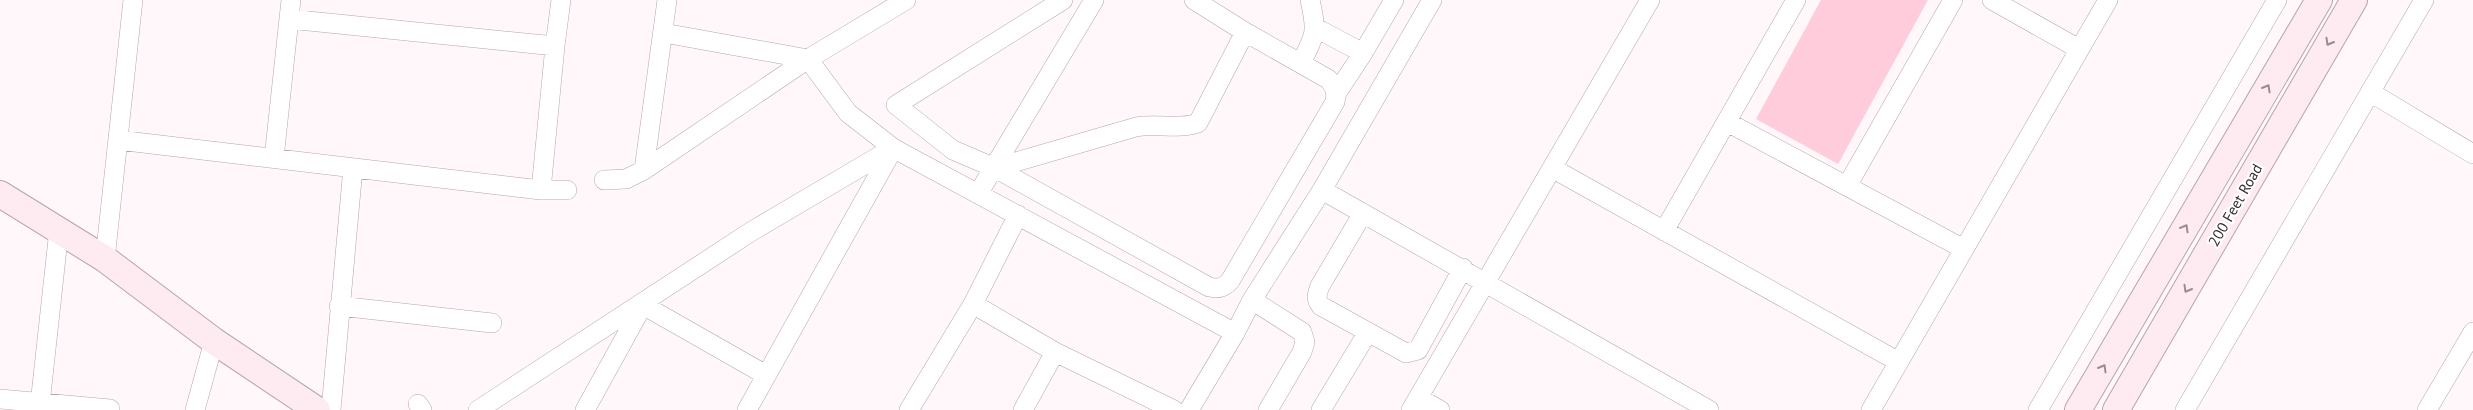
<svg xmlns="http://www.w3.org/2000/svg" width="2473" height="410" font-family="'PT Sans',sans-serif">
<rect width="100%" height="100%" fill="#fff7f9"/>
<!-- green -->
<path fill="#feccdb" d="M1821 0H1928L1838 164 1756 119Z"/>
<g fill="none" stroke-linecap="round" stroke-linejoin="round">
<!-- street casing -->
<g stroke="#b7a5aa" stroke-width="20">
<path id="street" d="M1063 0 896 105 953 150 995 168 1209 287C1219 289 1223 288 1230 281L1335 102C1337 92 1335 87 1328 79L1245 32 1194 0
M1992 0 2079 49
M289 19 555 46 541 190
M1316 28 1363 53 1394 0
M664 33 808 59 848 113 893 148 1235 333
M555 46 561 0
M1301 63C1316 34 1317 31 1310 0
M2370 92 2473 154
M1336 94 1363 53
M1727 122 1964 249
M118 140 541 190H567
M274 158 291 0
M995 168 1136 127C1156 123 1180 130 1198 123L1245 32
M1552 168 1899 362
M644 170 808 59 906 0
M604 180 626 179 644 170 667 0
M1847 186 1953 0
M1322 190 1709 410
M978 194 1094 0
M1363 213 1320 286C1317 294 1315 299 1321 306L1406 353 1418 350 1463 268
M1664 231 1796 0
M105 259 133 0
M1252 300 1302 332 1305 342 1302 352 1268 410
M973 304 1055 352
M339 306 492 323
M1418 398 1440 410
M0 399 110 409
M40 404 59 230
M418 404 422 410
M195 410 214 341
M331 410 353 168
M478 410 752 231 893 148
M585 410 643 305 766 375
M747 410 893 149
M909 410 973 304 1018 215
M1023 410 1055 352 1174 410
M1189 410 1235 333 1252 300 1322 190 1432 0
M1321 410 1368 332
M1411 410 1650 0
M1871 410 2108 0
M2038 410 2277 0
M2185 410 2424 0
M2427 410 2473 332"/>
</g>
<!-- secondary casing -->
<g stroke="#b7a5aa" stroke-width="28">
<path id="secondary" d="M0 194 105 259 214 341 317 410
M2078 410 2319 0
M2116 410 2354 0"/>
</g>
<!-- street -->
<use href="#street" stroke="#fff" stroke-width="19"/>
<!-- secondary -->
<use href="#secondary" stroke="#feebf1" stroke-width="26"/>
</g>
<!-- one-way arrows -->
<defs><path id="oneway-chevron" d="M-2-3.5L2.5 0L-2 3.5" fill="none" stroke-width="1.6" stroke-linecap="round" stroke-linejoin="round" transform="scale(1.25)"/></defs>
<g stroke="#9a8d91">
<use href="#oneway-chevron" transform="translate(2329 42) rotate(120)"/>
<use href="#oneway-chevron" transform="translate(2267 88) rotate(-60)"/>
<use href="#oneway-chevron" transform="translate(2185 228) rotate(-60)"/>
<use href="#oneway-chevron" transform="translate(2187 289) rotate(120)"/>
<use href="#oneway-chevron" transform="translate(2103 368) rotate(-60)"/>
</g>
<g text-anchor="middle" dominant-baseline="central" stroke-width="4.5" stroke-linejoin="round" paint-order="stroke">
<!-- street labels -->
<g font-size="15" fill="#362f31" stroke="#fff">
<text transform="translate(2235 205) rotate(-60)">200 Feet Road</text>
</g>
</g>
</svg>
